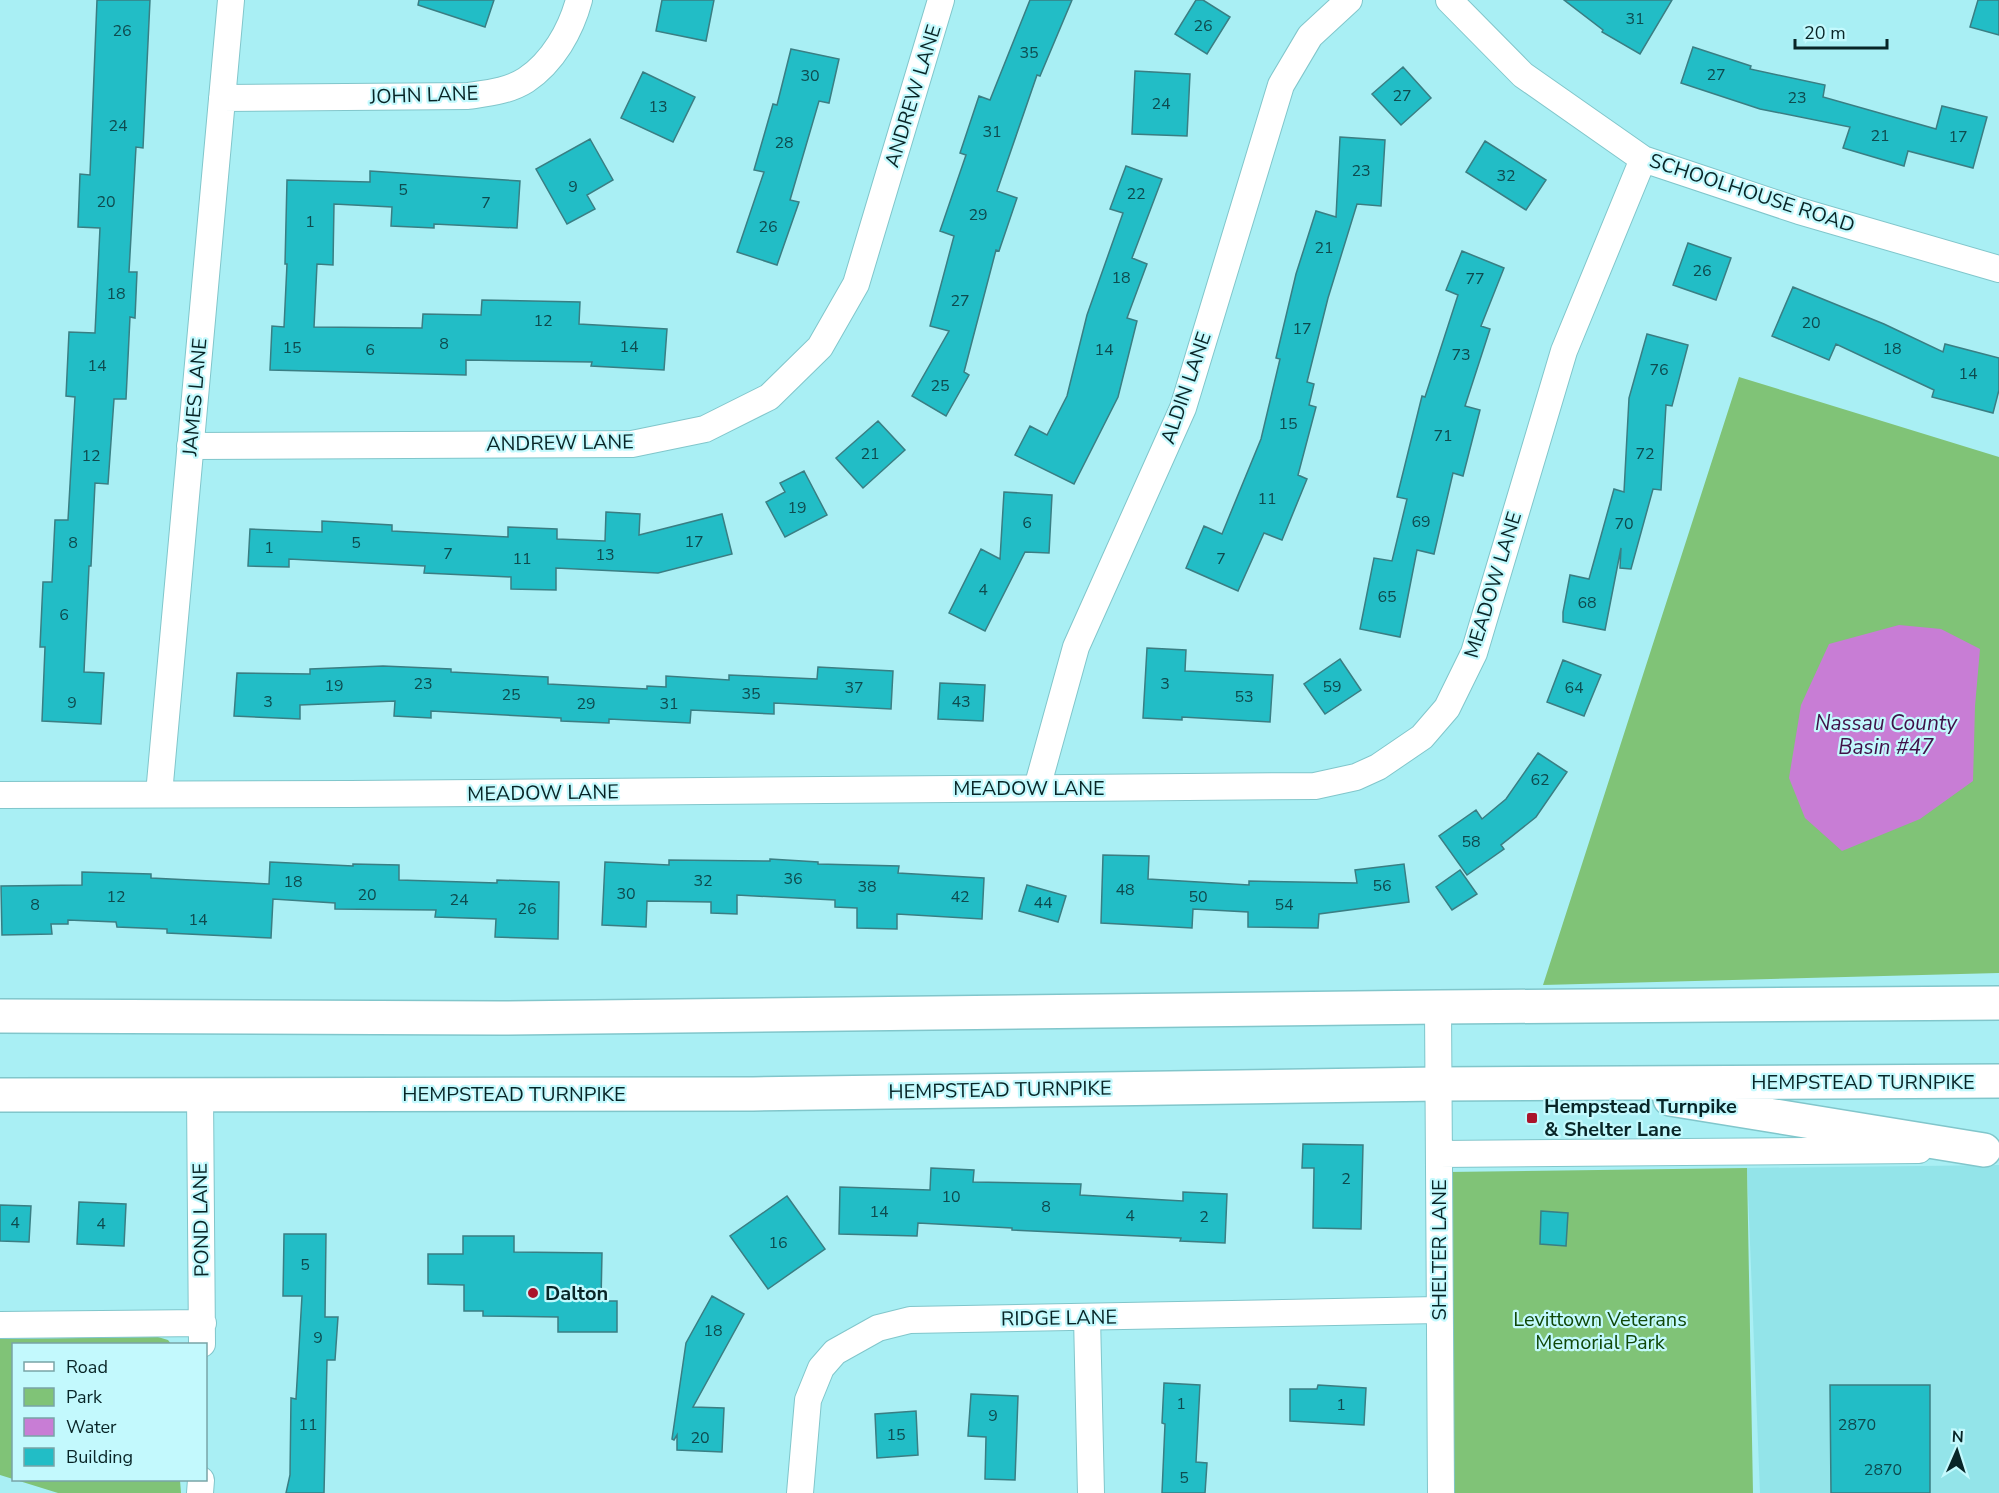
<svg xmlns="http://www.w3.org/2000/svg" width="1999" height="1493" font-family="'Nunito Sans',sans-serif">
<rect width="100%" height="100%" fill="#a9eff4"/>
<!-- built -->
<path fill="#93e4e9" d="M1999 1165V1493H1760L1747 1168Z"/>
<!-- green -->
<path fill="#80c377" d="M1739 377 1999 457V973L1543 985Z
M1747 1168 1753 1493H1453L1447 1172Z
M158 1337 168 1340 171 1344H14V1480H180L181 1493H58L0 1475V1339Z"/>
<!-- water -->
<path fill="#c87dd5" d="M1899 625 1941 629 1980 649 1975 706 1973 781 1920 819 1842 851 1805 818 1789 778 1801 705 1829 644Z"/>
<!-- building -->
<path fill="#22bdc6" stroke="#3a7e83" stroke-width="1.5" d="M97 0H150L143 148 136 147 129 272H137L135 318 130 317 126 399H114L108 484 95 483 91 566H89L84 672 104 673 101 724 42 721 45 647H40L43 582H52L55 520H68L75 397 66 396 69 332 95 333 100 228 78 227 80 174 90 175Z
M419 0H494L485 27 418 5Z
M662 0H714L706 41 656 31Z
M1030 0H1072L1040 76 1037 75 997 191 1017 198 999 251 996 250 964 372 969 375 946 416 912 396 949 331 930 326 954 236 940 231 966 155 960 153 979 96 990 100Z
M1196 0H1203L1230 17 1207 54 1175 34Z
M1564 0H1672L1640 54 1602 32 1603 30Z
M1978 0H1999V35L1970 27Z
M1693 47 1751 66 1750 69 1825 85 1823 97 1936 129 1942 106 1987 117 1973 168 1908 151 1904 166 1843 148 1850 127 1760 109 1681 83Z
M791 49 839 59 829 103 819 101 790 200 799 202 777 265 737 252 764 172 754 170 773 104 777 105Z
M1403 67 1431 98 1401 125 1372 94Z
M1135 71 1190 74 1187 136 1132 134Z
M643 72 695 97 673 142 621 118Z
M1340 137 1385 140 1381 206 1357 204 1328 298 1307 382 1314 384 1309 405 1316 407 1298 475 1307 479 1282 540 1264 533 1238 591 1186 568 1204 526 1222 534 1261 439 1280 359 1276 358 1296 274 1316 211 1336 217Z
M590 139 613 180 587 195 595 209 567 224 536 169Z
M1485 141 1546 180 1526 210 1466 172Z
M1126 166 1162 179 1132 258 1147 264 1127 318 1137 321 1118 397 1074 484 1015 455 1030 426 1047 435 1067 396 1087 315 1123 213 1110 209Z
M370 171 520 181 517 228 434 224V228L391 226 392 207 334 204 333 265 317 264 314 327 422 328 423 314 481 315 482 300 580 302 579 324 667 329 664 370 591 366 592 362 466 360V375L270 370 272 326 284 327 287 264H285L287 180 370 182Z
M1688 243 1731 258 1716 300 1673 285Z
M1462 251 1504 268 1481 326 1490 329 1465 406 1480 410 1463 476 1453 473 1434 554 1417 550 1400 637 1360 629 1374 558 1392 561 1407 499 1397 497 1422 396 1425 397 1458 295 1446 290Z
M1793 287 1884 324 1943 352 1945 344 1999 358V390L1993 413 1932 397 1934 390 1836 344 1829 360 1772 336Z
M1647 334 1688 345 1672 406 1666 405 1661 490 1653 489 1631 569 1620 568 1621 548 1605 630 1563 622V612L1570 575 1589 579 1614 489 1624 492 1629 398Z
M878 421 905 450 863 488 836 458Z
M804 471 827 515 785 537 766 502 785 492 780 483Z
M1004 492 1052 495 1049 553 1025 552 985 631 949 613 981 549 1000 559Z
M606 512 640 514 639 535 722 514 732 554 658 573 556 568V590L511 589V577L424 573 425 566 289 559V567L248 566 250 529 322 532V521L392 525V531L508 537V527L557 529V539L605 541Z
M1147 648 1186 650 1185 671 1273 675 1270 722 1182 717V720L1143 718Z
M1340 659 1361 690 1325 714 1304 684Z
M1563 660 1601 675 1584 716 1547 702Z
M383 666 451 669V672L548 677V684L647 689V686L666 687V676L729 680V675L817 679 818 667 893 671 891 709 774 703V714L691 710 690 723 609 719V723L561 721V718L431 711V718L394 716 395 701 300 705V719L234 716 237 673 310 674V669Z
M940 683 985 685 983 721 938 719Z
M1538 753 1567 772 1536 817 1501 845 1504 849 1467 875 1439 836 1476 810 1482 819 1506 799Z
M1103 855 1149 856 1148 879 1249 885V881L1357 883 1355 870 1404 864 1409 902 1319 914 1318 928 1248 927V912L1193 909 1192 928 1101 923Z
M770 859 818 862V864L899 866 898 873 984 878 982 919 897 914V929L857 928V908L835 907V900L737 895V914L711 913V902L647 901 646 927 602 925 605 862 669 865V860L770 861Z
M270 862 353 866V864L399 865V880L497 883V880L559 882 558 939 495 937 496 919 435 917 436 910 335 909V903L273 899 271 938 167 933V929L117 927 116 922 68 920V924H51L52 934 2 935 1 886 82 885V872L151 874V878L269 884Z
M1460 870 1477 894 1452 910 1436 887Z
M1027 885 1066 896 1058 922 1019 911Z
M1303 1144 1363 1145 1361 1229 1313 1228 1314 1168H1302Z
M931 1168 974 1170 973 1182 1081 1184 1080 1195 1183 1201V1192L1227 1194 1225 1243 1180 1241 1181 1238 1012 1230V1228L918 1223 917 1236 839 1234 840 1187 930 1190Z
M787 1196 825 1249 768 1289 730 1236Z
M79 1202 126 1204 124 1246 77 1244Z
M0 1205 31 1206 29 1242 0 1241Z
M1541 1211 1568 1213 1566 1246 1540 1244Z
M284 1234H326L325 1317H338L335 1360H327L324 1493H286L290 1475 291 1398 296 1399 302 1296H283Z
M463 1236H514V1252L602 1253 601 1301H617V1332H558V1317L483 1316V1311H464V1285L428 1284V1254H463Z
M712 1296 744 1314 693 1407 724 1408 722 1452 677 1450V1435L674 1440 672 1439 686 1343Z
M1164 1383 1200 1385 1196 1462 1207 1463 1205 1493H1162L1165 1424 1162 1423Z
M1318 1385 1366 1388 1364 1425 1290 1421V1389H1317Z
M1830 1385H1930V1493H1831Z
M971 1394 1018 1396 1015 1480 985 1479 986 1437 968 1436Z
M916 1411 918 1455 877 1458 875 1414Z"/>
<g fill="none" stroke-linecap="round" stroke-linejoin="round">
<!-- street casing -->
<g stroke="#81c6cb" stroke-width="28">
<path id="street" d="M1449 0 1523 75 1643 159 1799 211 1999 269
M222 98 468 96C488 93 509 91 526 80 553 62 571 30 579 0
M190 446 632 444 705 429 769 397 820 347 856 284 941 0
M1037 788 1076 647 1183 408 1281 85 1310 36 1349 0
M159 794 231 0
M0 795 350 794 1315 786 1356 777 1378 767 1422 737 1447 708 1474 653 1564 351 1643 159
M1438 1007 1441 1493
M200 1095 202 1344
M1439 1154 1919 1150
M1087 1317 1091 1493
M0 1325 203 1323
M200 1493 201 1480
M800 1493 808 1400 821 1368 835 1352 878 1328 910 1320 1438 1310"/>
</g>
<!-- primary casing -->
<g stroke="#81c6cb" stroke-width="36">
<path id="primary" d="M0 1016 500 1018 1438 1007 1999 1003
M0 1095 753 1094 1438 1084 1999 1081
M1670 1099 1984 1150"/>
</g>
<!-- street -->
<use href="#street" stroke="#fff" stroke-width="26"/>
<!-- primary -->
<use href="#primary" stroke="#fff" stroke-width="33"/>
</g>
<!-- markers -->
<g fill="#aa142b" stroke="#c3f9fd" stroke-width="2">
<rect x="1526" y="1112" width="12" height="12" rx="3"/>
<circle cx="533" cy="1293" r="6"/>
</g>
<g text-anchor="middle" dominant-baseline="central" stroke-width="4.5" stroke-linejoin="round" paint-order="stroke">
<!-- number labels -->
<g font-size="16" fill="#0e4b4f">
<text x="1635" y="19">31</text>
<text x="1203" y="26">26</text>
<text x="122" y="31">26</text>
<text x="1029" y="53">35</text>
<text x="1716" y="75">27</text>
<text x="810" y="76">30</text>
<text x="1402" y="96">27</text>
<text x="1797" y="98">23</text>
<text x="1161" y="104">24</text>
<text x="658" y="107">13</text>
<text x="118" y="126">24</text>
<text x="992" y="132">31</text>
<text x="1880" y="136">21</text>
<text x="1958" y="137">17</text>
<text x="784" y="143">28</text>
<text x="1361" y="171">23</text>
<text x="1506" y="176">32</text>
<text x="573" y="187">9</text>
<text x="403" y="190">5</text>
<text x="1136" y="194">22</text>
<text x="106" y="202">20</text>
<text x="486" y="203">7</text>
<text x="978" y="215">29</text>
<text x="310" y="222">1</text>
<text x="768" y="227">26</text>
<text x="1324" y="248">21</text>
<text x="1702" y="271">26</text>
<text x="1121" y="278">18</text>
<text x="1475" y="279">77</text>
<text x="116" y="294">18</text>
<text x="960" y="301">27</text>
<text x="543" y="321">12</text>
<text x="1811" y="323">20</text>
<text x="1302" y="329">17</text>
<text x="444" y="344">8</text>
<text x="629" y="347">14</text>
<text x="292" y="348">15</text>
<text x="1892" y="349">18</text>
<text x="370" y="350">6</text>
<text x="1104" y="350">14</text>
<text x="1461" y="355">73</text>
<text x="97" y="366">14</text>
<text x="1659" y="370">76</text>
<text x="1968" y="374">14</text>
<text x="940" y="386">25</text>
<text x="1288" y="424">15</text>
<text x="1443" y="436">71</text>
<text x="870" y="454">21</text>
<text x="1645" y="454">72</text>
<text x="91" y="456">12</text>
<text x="1267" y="499">11</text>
<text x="797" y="508">19</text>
<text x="1421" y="522">69</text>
<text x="1027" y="523">6</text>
<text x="1624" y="524">70</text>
<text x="694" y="542">17</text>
<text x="73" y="543">8</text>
<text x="356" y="543">5</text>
<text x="269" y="548">1</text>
<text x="448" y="554">7</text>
<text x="605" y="555">13</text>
<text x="522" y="559">11</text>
<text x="1221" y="559">7</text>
<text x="983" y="590">4</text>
<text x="1387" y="597">65</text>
<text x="1587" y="603">68</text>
<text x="64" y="615">6</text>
<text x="423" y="684">23</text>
<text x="1165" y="684">3</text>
<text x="334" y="686">19</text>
<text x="1332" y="687">59</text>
<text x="854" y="688">37</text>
<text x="1574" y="688">64</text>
<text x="751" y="694">35</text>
<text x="511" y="695">25</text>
<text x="1244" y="697">53</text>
<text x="268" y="702">3</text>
<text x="961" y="702">43</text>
<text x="72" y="703">9</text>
<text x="586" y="704">29</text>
<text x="669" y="704">31</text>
<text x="1540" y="780">62</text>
<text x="1471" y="842">58</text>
<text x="793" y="879">36</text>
<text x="703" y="881">32</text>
<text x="293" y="882">18</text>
<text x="1382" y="886">56</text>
<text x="867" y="887">38</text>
<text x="1125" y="890">48</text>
<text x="626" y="894">30</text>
<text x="367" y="895">20</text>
<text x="116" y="897">12</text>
<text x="960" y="897">42</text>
<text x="1198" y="897">50</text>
<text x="459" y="900">24</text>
<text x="1043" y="903">44</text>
<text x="35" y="905">8</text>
<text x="1284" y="905">54</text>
<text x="527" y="909">26</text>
<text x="198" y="920">14</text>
<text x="1346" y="1179">2</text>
<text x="951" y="1197">10</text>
<text x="1046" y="1207">8</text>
<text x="879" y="1212">14</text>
<text x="1130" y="1216">4</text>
<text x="1204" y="1217">2</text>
<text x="15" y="1223">4</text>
<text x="101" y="1224">4</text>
<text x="778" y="1243">16</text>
<text x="305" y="1265">5</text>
<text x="713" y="1331">18</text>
<text x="318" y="1338">9</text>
<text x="1181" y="1404">1</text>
<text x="1341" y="1405">1</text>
<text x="993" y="1416">9</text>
<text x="308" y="1425">11</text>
<text x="1857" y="1425">2870</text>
<text x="896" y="1435">15</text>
<text x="700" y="1438">20</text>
<text x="1883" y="1470">2870</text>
<text x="1184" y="1478">5</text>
</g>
<!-- street labels -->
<g font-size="20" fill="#082527" stroke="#c3f9fd">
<text transform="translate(424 95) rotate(-2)">JOHN LANE</text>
<text transform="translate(913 96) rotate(-73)">ANDREW LANE</text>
<text transform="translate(1752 193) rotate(18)">SCHOOLHOUSE ROAD</text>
<text transform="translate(1186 388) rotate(-71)">ALDIN LANE</text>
<text transform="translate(195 397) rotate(-85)">JAMES LANE</text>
<text transform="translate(560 443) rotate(-1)">ANDREW LANE</text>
<text transform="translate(1493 585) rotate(-73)">MEADOW LANE</text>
<text x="1029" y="788">MEADOW LANE</text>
<text transform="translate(543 793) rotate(-1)">MEADOW LANE</text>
<text x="1863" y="1082">HEMPSTEAD TURNPIKE</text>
<text transform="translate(1000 1090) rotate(-1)">HEMPSTEAD TURNPIKE</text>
<text x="514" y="1094">HEMPSTEAD TURNPIKE</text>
<text transform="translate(201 1220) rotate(-91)">POND LANE</text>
<text transform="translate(1439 1250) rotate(-90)">SHELTER LANE</text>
<text transform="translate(1059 1318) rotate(-1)">RIDGE LANE</text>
</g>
<!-- poi labels -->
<g font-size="20" font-weight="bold" fill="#082527" stroke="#c3f9fd" text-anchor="start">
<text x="1544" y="1106">Hempstead Turnpike<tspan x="1544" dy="23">&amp; Shelter Lane</tspan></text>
<text x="545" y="1293">Dalton</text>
</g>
<!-- park labels -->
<g font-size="20" fill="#104708" stroke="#c3f9fd">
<text x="1600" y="1319">Levittown Veterans<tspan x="1600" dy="23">Memorial Park</tspan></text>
</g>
<!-- water labels -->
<g font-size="21" font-style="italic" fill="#401048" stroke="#c3f9fd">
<text x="1886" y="723">Nassau County<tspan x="1886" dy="24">Basin #47</tspan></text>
</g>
</g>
<!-- legend -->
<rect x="12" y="1343" width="195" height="138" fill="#c3f9fd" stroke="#78a4a7" stroke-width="1.5"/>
<rect x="24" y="1362" width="30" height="9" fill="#ffffff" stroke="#78a4a7" stroke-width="1.5"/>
<text x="66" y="1373" font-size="18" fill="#082527">Road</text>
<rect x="24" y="1388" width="30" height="18" fill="#80c377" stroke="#78a4a7" stroke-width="1.5"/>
<text x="66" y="1403" font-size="18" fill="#082527">Park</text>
<rect x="24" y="1418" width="30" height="18" fill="#c87dd5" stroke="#78a4a7" stroke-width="1.5"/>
<text x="66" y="1433" font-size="18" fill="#082527">Water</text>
<rect x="24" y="1448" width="30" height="18" fill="#22bdc6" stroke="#78a4a7" stroke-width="1.5"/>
<text x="66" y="1463" font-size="18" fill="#082527">Building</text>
<!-- north arrow -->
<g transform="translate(1957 1451) rotate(3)" stroke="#c3f9fd" stroke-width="4.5" paint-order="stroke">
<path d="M0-4.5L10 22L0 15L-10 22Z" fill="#082527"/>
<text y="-9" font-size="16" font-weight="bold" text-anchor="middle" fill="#082527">N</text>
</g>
<!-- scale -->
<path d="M1795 39v9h92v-9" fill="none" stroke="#082527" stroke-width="3"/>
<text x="1804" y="39" font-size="18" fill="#082527" stroke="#c3f9fd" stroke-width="4.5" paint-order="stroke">20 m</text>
</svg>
